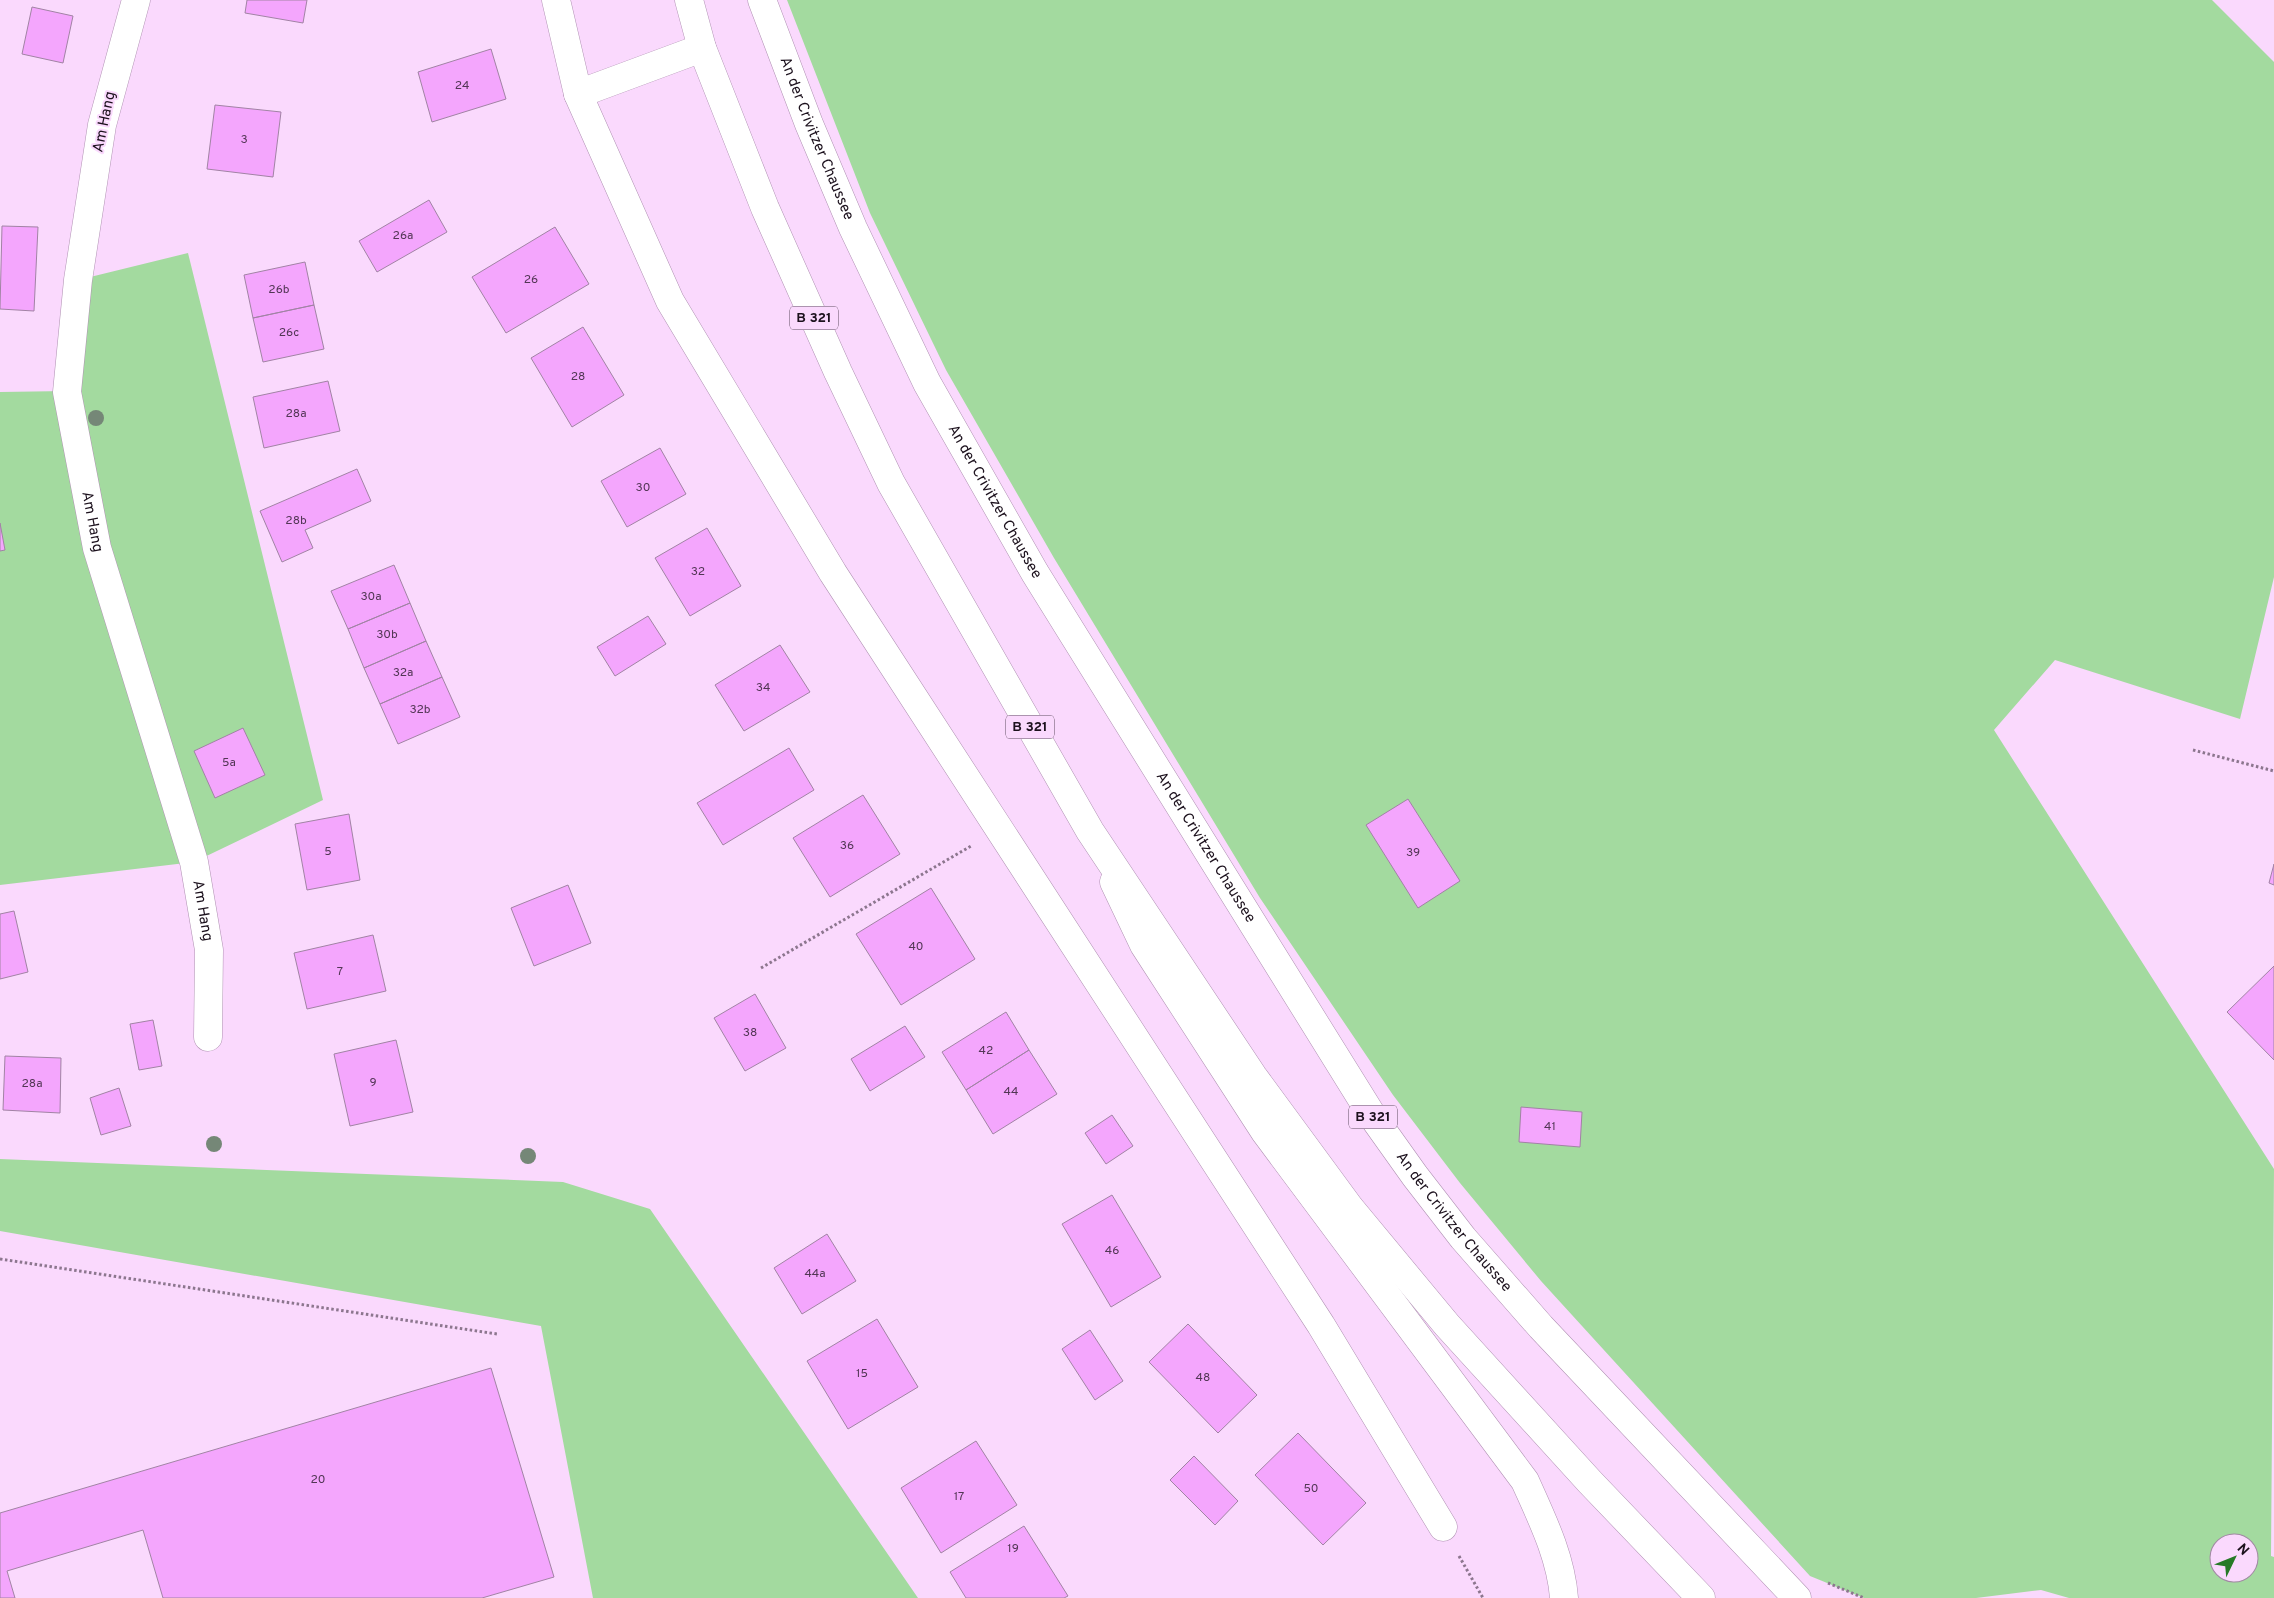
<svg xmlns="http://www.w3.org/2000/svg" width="2274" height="1598" font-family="Overpass,sans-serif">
<rect width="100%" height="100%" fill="#fad9fd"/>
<!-- green -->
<path fill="#a3da9f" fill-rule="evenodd" d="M787 0H2212L2274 62V577L2240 719 2055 660 1994 730 2274 1169 2271 1556 2274 1557V1598H2069L2041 1590 1976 1598H1864L1810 1576 1541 1281 1460 1183 1393 1095 1260 898 1054 558 946 370 870 213ZM2219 1543H2249V1573H2219Z
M188 253 323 800 194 862 0 885V392L67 391 78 280Z
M0 1159 563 1182 650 1209 918 1598H593L541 1326 0 1231Z"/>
<!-- building -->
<path fill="#f4a6fd" stroke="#a183a4" d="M247 0H307L303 23 245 13Z
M32 7 73 16 63 63 22 54Z
M491 49 506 99 432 122 418 72Z
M215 105 281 112 273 177 207 169Z
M429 200 447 232 377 272 359 241Z
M2 226 38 227 34 311 0 309Z
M555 227 589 284 506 333 472 277Z
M305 262 314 305 253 318 244 275Z
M314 305 324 349 263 362 253 318Z
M583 327 624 395 572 427 531 358Z
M328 381 340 431 264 448 253 397Z
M660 448 686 494 627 527 601 481Z
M357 469 371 501 305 530 313 548 282 562 260 511Z
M0 523 5 550 0 551Z
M707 528 741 586 690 616 655 558Z
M394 565 410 603 348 629 331 591Z
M410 603 426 641 364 668 348 629Z
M648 616 666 644 615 676 597 647Z
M426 641 442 677 380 704 364 668Z
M780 645 810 692 744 731 715 685Z
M442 677 460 717 398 744 380 704Z
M243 728 265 775 215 798 194 751Z
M789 748 814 790 723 845 697 803Z
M863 795 900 854 830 897 793 838Z
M1408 799 1460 881 1418 908 1366 825Z
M349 814 360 880 307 890 295 824Z
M2274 864V885L2269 883Z
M568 885 591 943 534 966 511 908Z
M931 888 975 959 901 1005 856 934Z
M14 911 28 972 0 979V914Z
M373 935 386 991 307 1009 294 953Z
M2274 966V1060L2227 1012Z
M755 994 786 1048 745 1071 714 1018Z
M1006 1012 1029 1050 966 1090 942 1052Z
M153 1020 162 1066 139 1070 130 1024Z
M905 1026 925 1057 870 1091 851 1059Z
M396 1040 413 1112 350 1126 334 1054Z
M1029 1050 1057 1094 993 1134 966 1090Z
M5 1056 61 1058 60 1113 3 1110Z
M119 1088 131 1126 101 1135 90 1098Z
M1521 1107 1582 1112 1580 1147 1519 1142Z
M1112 1115 1133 1146 1106 1164 1085 1133Z
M1112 1195 1161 1277 1111 1307 1062 1224Z
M827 1234 856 1281 802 1314 774 1268Z
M877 1319 918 1387 848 1429 807 1361Z
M1188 1324 1257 1395 1218 1433 1149 1362Z
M1090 1330 1123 1381 1095 1400 1062 1349Z
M491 1368 554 1577 482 1598H163L143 1530 7 1571 15 1598H0V1513Z
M1298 1433 1366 1503 1323 1545 1255 1475Z
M976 1441 1017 1505 941 1553 901 1488Z
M1194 1456 1238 1501 1215 1525 1170 1480Z
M1024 1526 1068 1596 1064 1598H966L950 1572Z"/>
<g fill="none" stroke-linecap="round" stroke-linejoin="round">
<!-- street casing -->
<g stroke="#b092b3" stroke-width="29">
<g id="street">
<path id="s1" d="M136 0 102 125 78 280 67 392 97 548 194 862 209 950 208 1037"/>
<path d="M556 0 578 94 670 301 833 573 1321 1325 1443 1527"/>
<path d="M578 94 702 48"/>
</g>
</g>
<!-- secondary casing -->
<g stroke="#b092b3" stroke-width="29">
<path id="secondary" d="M1114 882 1144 945 1265 1132 1525 1481C1542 1519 1561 1557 1564 1598"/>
</g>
<!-- primary casing -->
<g stroke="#b092b3" stroke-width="29">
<g id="primary">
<path d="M689 0 702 48 765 208 838 372 891 483 1090 831 1253 1076 1350 1208 1447 1325 1590 1482 1701 1598"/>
<path id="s2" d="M762 0 809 124 853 228 927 383 1035 573 1373 1117 1415 1176 1463 1238 1541 1327 1797 1598"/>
</g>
</g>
<!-- path -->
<path stroke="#8c768e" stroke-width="3" stroke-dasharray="2.5 2.5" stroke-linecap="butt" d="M2193 750 2274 771
M761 968 971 846
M0 1259 497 1334
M1459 1556 1483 1598
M1828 1583 1864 1598"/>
<!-- street -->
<use href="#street" stroke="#fff" stroke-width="28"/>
<!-- secondary -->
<use href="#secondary" stroke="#fff" stroke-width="28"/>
<!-- primary -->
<use href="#primary" stroke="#fff" stroke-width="28"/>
</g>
<!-- trees -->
<g fill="#758777">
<circle cx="96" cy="418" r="8"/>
<circle cx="214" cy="1144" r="8"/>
<circle cx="528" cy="1156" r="8"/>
</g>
<g text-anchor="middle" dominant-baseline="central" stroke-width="4" stroke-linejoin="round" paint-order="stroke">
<!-- number labels -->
<g font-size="12" fill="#523655">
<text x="462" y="86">24</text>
<text x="244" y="140">3</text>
<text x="403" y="236">26a</text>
<text x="531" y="280">26</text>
<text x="279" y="290">26b</text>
<text x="289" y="333">26c</text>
<text x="578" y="377">28</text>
<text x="296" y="414">28a</text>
<text x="643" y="488">30</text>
<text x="296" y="521">28b</text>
<text x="698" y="572">32</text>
<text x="371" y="597">30a</text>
<text x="387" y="635">30b</text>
<text x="403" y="673">32a</text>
<text x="763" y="688">34</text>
<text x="420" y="710">32b</text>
<text x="229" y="763">5a</text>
<text x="847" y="846">36</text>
<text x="328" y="852">5</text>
<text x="1413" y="853">39</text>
<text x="916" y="947">40</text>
<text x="340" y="972">7</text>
<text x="750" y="1033">38</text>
<text x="986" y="1051">42</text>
<text x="373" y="1083">9</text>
<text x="32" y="1084">28a</text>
<text x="1011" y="1092">44</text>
<text x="1550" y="1127">41</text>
<text x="1112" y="1251">46</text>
<text x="815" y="1274">44a</text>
<text x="862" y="1374">15</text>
<text x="1203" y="1378">48</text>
<text x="318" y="1480">20</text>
<text x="1311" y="1489">50</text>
<text x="959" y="1497">17</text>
<text x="1013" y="1549">19</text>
</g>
<!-- shield labels -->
<g fill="#fad9fd" stroke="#5f4d60" stroke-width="1">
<rect x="790" y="306.5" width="48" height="23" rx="4"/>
<rect x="1006" y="715.5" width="48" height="23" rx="4"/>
<rect x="1349" y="1105.5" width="48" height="23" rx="4"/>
</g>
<g font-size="14" font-weight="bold" fill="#1c111d">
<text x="814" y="318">B 321</text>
<text x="1030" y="727">B 321</text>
<text x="1373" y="1117">B 321</text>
</g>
<!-- street labels -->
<g font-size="15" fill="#1c111d" stroke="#fad9fd">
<text transform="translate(105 122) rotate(-78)">Am Hang</text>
<text stroke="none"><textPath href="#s2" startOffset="149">An der Crivitzer Chaussee</textPath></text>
<text stroke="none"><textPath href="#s2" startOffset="554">An der Crivitzer Chaussee</textPath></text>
<text stroke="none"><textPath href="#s1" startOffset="531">Am Hang</textPath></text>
<text stroke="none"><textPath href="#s2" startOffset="959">An der Crivitzer Chaussee</textPath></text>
<text stroke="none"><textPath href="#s1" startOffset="936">Am Hang</textPath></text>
<text stroke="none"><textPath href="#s2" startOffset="1409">An der Crivitzer Chaussee</textPath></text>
</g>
</g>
<!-- north arrow -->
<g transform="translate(2234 1558) rotate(47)"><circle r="24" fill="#fad9fd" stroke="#a189a3"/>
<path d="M0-4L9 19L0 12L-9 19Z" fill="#267a26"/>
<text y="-8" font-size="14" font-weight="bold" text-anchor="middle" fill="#1c111d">N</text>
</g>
</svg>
